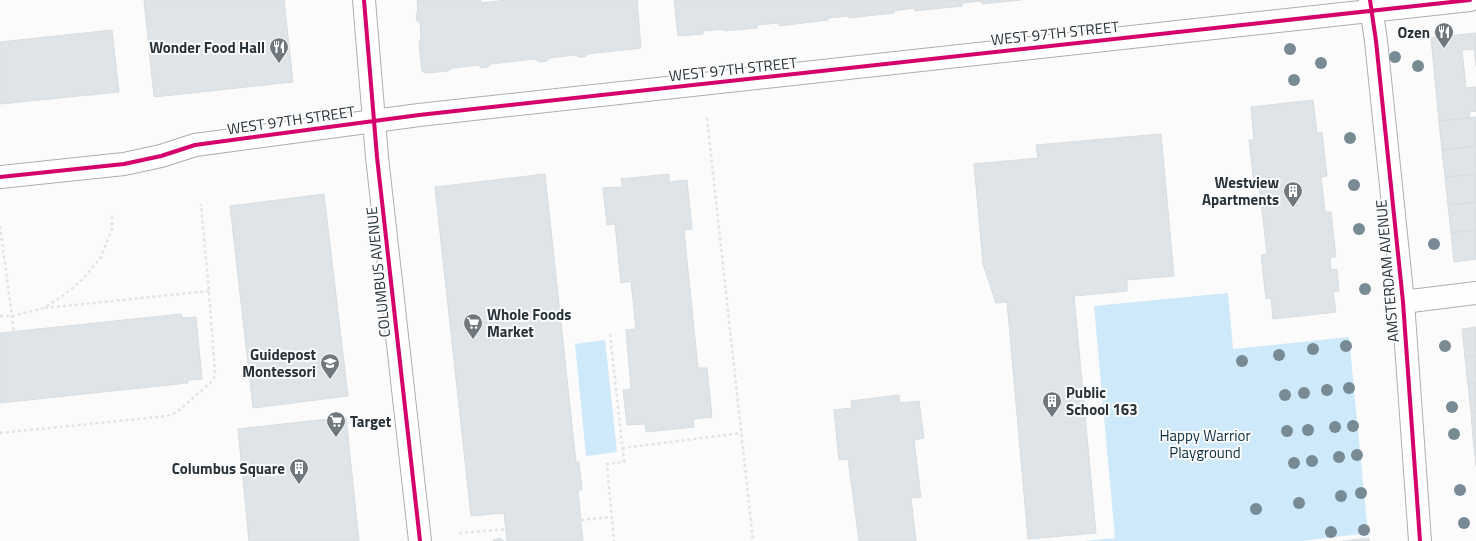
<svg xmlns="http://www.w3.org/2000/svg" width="1476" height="541" font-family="'Titillium Web',sans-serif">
<rect width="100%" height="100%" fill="#fbfbfb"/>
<!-- green -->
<path fill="#cde9fa" d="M1228 293 1233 349 1349 337 1368 533 1302 541H1084L1115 538 1094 306Z
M605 340 617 452 586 456 575 344Z"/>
<!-- building -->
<path fill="#dee4e8" stroke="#d7dde1" d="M144 0H284L293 82 154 97Z
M417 0H481V3L508 0H597V1L605 0H637L641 48 587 54 585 57H579L576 55 549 58 547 61 539 62 535 59 491 64 488 67 481 68 478 65 452 68 448 71 425 73 422 71 419 43 421 39 420 23 417 21 416 14 418 11Z
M674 0H1021L982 4V1L962 3V6L915 11 914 8 894 11V13L849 18V16L828 18V20L779 26V23L757 25V28L724 31V29L703 31V34L678 36Z
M112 30 119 92 0 104V42Z
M1476 33V66L1474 49 1462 50 1466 88 1476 87V111L1469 112 1470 118 1439 121 1431 38Z
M1313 100 1317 133 1322 132 1327 176 1321 177 1325 212H1331L1336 257 1330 258 1331 270 1337 269 1339 291 1333 292 1336 312 1273 319 1271 298 1266 299 1261 255 1267 254 1259 184H1254L1249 140H1254L1251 107Z
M1476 117V146L1442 150 1439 121Z
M1161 134 1174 276 1127 280V291L1074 296 1096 533 1028 539 1007 302 996 303 983 264 974 164 1038 158 1036 145Z
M1476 146V174L1445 177 1442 150Z
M545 174 576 462H579L582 490H578L583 541H507L504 513 471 516 435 187Z
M669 174V182L687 180 692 229 684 230 698 368H707L712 417 693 419 694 427 646 432 645 424 627 425 623 390 631 389 626 330 636 329 631 281 621 283 615 224 607 225 603 188 622 187 621 179Z
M1476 174V202L1448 205 1445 177Z
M324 194 348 396 253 408 230 206Z
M1476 202V230L1451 233 1448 205Z
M1476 230V259L1454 262 1451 233Z
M181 314 182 318 196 317 202 379 188 380V383L0 403V333Z
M1476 327V355L1465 357 1462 329Z
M1476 355V383L1468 384 1465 357Z
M1476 383V412H1471L1468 384Z
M899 395 900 403 919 401 924 438 914 440 921 497 911 498 916 541H859L848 459 839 460 834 410 852 408 851 401Z
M1471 412H1476V439H1473Z
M346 417 359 541H249L238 429Z
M1473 439H1476V466Z
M500 538 504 541 493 540Z
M1369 538V541H1343Z"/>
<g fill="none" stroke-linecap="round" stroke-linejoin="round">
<!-- street casing -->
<g stroke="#aaafb2" stroke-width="24">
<path id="street" d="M0 177 124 164 161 156 195 145 419 115 1470 0
M1403 302 1476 293"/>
</g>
<!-- primary casing -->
<g stroke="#aaafb2" stroke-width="24">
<path id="primary" d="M364 0 377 157 420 541
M1370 0 1376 41 1403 302 1420 541"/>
</g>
<!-- path -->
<path stroke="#e2e3e3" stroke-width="2.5" stroke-dasharray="3 3" stroke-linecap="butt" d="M707 118 753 541
M0 226 14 332
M45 308 209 291
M0 316H13L44 308 64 295 83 279 101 257 112 229V213
M610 334 624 462 607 464 614 541
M0 433 167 416 177 412 210 383 214 378 215 373 209 291 201 204
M622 448 742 433
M581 520 611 517
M459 533 506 529"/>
<!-- street -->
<use href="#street" stroke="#fefefe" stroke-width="22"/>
<!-- primary -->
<use href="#primary" stroke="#fefefe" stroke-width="22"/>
<!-- cycleway casing -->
<g stroke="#fbfbfb" stroke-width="6">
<path id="cycleway" d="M364 0 377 157 420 541
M1370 0 1376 41 1403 302 1420 541
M0 177 124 164 161 156 195 145 419 115 1470 0"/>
</g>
<!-- cycleway -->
<use href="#cycleway" stroke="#d6006c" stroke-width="4"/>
</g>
<!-- trees -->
<g fill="#788b95">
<circle cx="1290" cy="49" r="6"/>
<circle cx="1395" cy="57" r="6"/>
<circle cx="1321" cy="63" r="6"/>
<circle cx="1418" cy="66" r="6"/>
<circle cx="1294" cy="80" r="6"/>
<circle cx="1350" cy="138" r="6"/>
<circle cx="1354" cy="185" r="6"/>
<circle cx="1359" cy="229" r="6"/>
<circle cx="1434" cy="244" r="6"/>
<circle cx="1365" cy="289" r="6"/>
<circle cx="1346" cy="346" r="6"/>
<circle cx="1445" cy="346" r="6"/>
<circle cx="1313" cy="349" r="6"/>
<circle cx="1279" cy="355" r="6"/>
<circle cx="1242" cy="361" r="6"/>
<circle cx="1349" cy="388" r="6"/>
<circle cx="1327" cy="390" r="6"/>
<circle cx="1304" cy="393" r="6"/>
<circle cx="1285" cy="395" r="6"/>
<circle cx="1452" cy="407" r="6"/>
<circle cx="1353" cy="426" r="6"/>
<circle cx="1335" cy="427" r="6"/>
<circle cx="1308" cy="430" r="6"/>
<circle cx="1287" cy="431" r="6"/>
<circle cx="1454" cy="434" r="6"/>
<circle cx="1357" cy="455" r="6"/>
<circle cx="1339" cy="457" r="6"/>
<circle cx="1312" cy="461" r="6"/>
<circle cx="1294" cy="463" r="6"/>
<circle cx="1460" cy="490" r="6"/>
<circle cx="1361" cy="493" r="6"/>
<circle cx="1341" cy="496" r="6"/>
<circle cx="1299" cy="503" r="6"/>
<circle cx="1256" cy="509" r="6"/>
<circle cx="1464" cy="523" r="6"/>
<circle cx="1364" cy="530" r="6"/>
<circle cx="1331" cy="532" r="6"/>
</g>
<!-- icons -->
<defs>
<g id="restaurant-pin" transform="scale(1)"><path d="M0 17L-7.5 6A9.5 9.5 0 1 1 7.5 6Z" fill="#71787d" stroke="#fbfbfb"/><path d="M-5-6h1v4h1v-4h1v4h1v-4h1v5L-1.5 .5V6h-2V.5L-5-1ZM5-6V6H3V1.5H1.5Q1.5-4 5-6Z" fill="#fff"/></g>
<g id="building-pin" transform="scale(1)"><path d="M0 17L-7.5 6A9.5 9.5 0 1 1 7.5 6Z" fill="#71787d" stroke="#fbfbfb"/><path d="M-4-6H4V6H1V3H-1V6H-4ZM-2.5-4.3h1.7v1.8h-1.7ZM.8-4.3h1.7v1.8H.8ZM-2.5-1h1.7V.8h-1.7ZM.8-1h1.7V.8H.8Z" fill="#fff"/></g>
<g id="supermarket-pin" transform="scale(1)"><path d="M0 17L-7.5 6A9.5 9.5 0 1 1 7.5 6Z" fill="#71787d" stroke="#fbfbfb"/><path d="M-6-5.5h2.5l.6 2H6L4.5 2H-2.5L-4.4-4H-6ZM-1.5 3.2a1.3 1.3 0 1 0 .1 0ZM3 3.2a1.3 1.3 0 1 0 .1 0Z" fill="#fff"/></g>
<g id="school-pin" transform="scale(1)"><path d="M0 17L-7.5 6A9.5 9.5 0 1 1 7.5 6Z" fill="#71787d" stroke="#fbfbfb"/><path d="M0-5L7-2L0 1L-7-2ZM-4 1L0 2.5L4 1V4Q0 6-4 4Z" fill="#fff"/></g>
</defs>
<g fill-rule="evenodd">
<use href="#restaurant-pin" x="1444" y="32"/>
<use href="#restaurant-pin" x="279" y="47"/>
<use href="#building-pin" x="1293" y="191"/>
<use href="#supermarket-pin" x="473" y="323"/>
<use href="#school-pin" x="330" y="363"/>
<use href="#building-pin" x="1052" y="401"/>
<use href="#supermarket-pin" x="336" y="421"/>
<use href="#building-pin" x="299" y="468"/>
</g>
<g text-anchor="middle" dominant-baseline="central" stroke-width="4" stroke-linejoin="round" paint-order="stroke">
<!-- poi labels -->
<g font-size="15" font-weight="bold" fill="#273239" stroke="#fbfbfb" text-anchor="end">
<text x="1430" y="32">Ozen</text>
<text x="265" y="47">Wonder Food Hall</text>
<text x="1279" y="182">Westview<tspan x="1279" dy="17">Apartments</tspan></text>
<text x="487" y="314" text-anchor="start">Whole Foods<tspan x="487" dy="17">Market</tspan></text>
<text x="316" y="354">Guidepost<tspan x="316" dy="17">Montessori</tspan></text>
<text x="1066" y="392" text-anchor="start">Public<tspan x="1066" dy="17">School 163</tspan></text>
<text x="350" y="421" text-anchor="start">Target</text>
<text x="285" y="468">Columbus Square</text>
</g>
<!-- street labels -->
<g font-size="15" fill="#273239" stroke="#fbfbfb">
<text transform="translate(1055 33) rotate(-6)">WEST 97TH STREET</text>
<text transform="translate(733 69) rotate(-6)">WEST 97TH STREET</text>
<text transform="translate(291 120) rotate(-8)">WEST 97TH STREET</text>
<text transform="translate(1387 271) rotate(-95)">AMSTERDAM AVENUE</text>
<text transform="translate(378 272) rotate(-96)">COLUMBUS AVENUE</text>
</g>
<!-- park labels -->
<g font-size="15" fill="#0c2f42" stroke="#fbfbfb">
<text x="1205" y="435">Happy Warrior<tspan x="1205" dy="17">Playground</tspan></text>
</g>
</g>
</svg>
